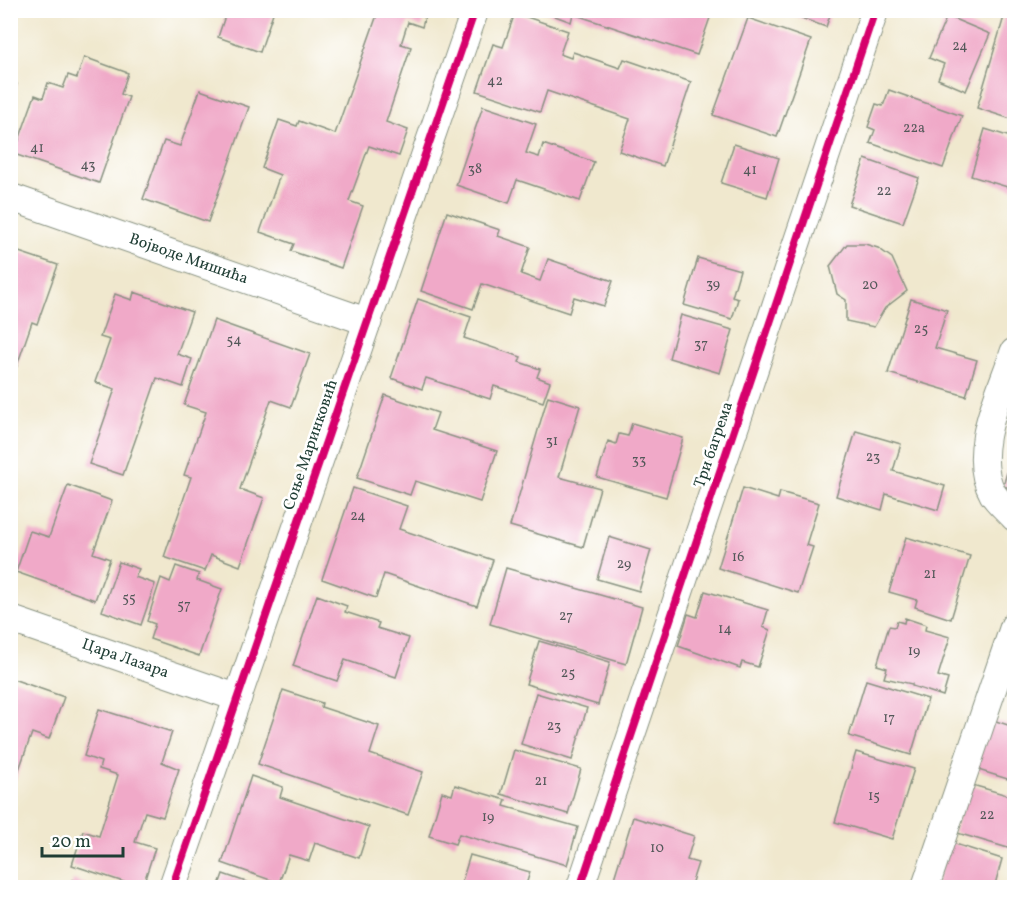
<svg xmlns="http://www.w3.org/2000/svg" width="1025" height="898" font-family="Vollkorn,serif">
<rect width="100%" height="100%" fill="#fff"/>
<filter id="ink" filterUnits="userSpaceOnUse"><feTurbulence type="fractalNoise" baseFrequency=".0167" numOctaves="2"/><feDisplacementMap in="SourceGraphic" scale="12" xChannelSelector="R" yChannelSelector="G"/><feConvolveMatrix kernelMatrix="1 2 1 2 8 2 1 2 1" color-interpolation-filters="sRGB"/></filter>
<filter id="wash" filterUnits="userSpaceOnUse"><feTurbulence type="fractalNoise" baseFrequency=".008" numOctaves="4" result="noise"/><feDisplacementMap in="SourceGraphic" scale="24" xChannelSelector="R" yChannelSelector="G"/><feGaussianBlur stdDeviation="1.35" result="paint"/><feColorMatrix in="noise" values="0 0 0 0 0 0 0 0 0 0 0 0 0 0 0 0 0 1.4 0 .05"/><feComposite in="paint" operator="in"/></filter>
<g filter="url(#wash)">
<rect width="100%" height="100%" fill="#f0e8ce"/>
<g id="blocks">
<!-- building -->
<path fill="#f0a9c8" d="M10 10H16L11 24H10Z
M227 10H274L260 52 218 37Z
M374 10H427L422 27 408 22 401 44 411 47 386 122 408 130 399 156 369 146 349 201 363 206 341 268 291 251 294 244 260 232 280 175 262 168 279 120 297 126 299 121 335 134 378 12Z
M539 10H699L711 15 697 55 573 14 571 22Z
M779 10H841L839 15 831 12 826 27Z
M1006 10H1014V120L977 108Z
M515 13 568 31 560 54 571 58 573 52 620 68 624 59 691 82 663 166 619 151 630 119 547 91 540 112 477 91 493 44 503 47Z
M947 16 990 34 966 91 938 79 944 64 929 58Z
M748 18 811 40 777 137 713 115Z
M84 57 128 73 121 94 129 97 99 183 14 154 35 95 43 98 48 83 63 88 68 75 77 78Z
M10 82 17 84 11 102H10Z
M200 90 249 107 208 222 143 199 164 141 180 146Z
M889 90 962 116 943 168 870 143 875 130 868 127 876 104 883 106Z
M483 106 536 124 526 153 539 157 543 144 594 162 580 201 517 180 509 203 456 185Z
M985 129 1014 138V189L971 176Z
M734 144 779 158 767 197 721 183Z
M865 159 919 178 903 223 849 205Z
M447 212 500 230 498 236 530 247 521 274 540 281 548 259 613 281 604 306 574 297 569 313 482 284 473 309 421 291Z
M847 244H865L878 248 892 258 907 291 885 308 874 327 846 321V300L837 294 830 266Z
M10 249 58 265 37 324 32 322 11 383Z
M698 258 740 270 732 297 738 299 732 319 684 305Z
M134 292 192 312 177 354 192 359 183 387 157 378 123 475 89 464 115 389 95 382 110 340 100 337 115 294 132 300Z
M418 299 471 317 464 338 521 357 519 362 540 369 537 377 550 382 543 402 494 386 490 399 426 378 422 389 391 378Z
M911 299 947 310 935 348 977 360 966 396 888 373Z
M681 315 733 330 720 373 669 358Z
M214 320 310 354 291 407 271 400 240 489 264 498 240 566 211 555 205 571 164 557 191 477 184 475 206 412 184 405Z
M385 395 438 413 432 430 497 451 480 502 415 481 410 495 357 478Z
M548 396 580 406 559 477 600 488 583 547 510 526Z
M632 423 683 438 666 497 597 477 608 441 616 444 619 434 628 436Z
M856 431 901 444 893 471 945 486 938 510 886 494 882 510 836 496Z
M1014 449V489L1003 486Z
M68 485 112 501 93 553 110 559 95 600 16 572 30 531 49 537Z
M353 488 407 506 399 529 493 560 477 606 384 574 376 598 322 579Z
M743 488 778 499 780 492 819 503 806 545 813 547 798 593 718 568Z
M609 537 651 550 639 591 597 579Z
M906 537 970 556 951 619 915 607 917 600 889 592Z
M119 562 139 569 135 577 155 584 141 625 102 611Z
M176 566 199 574 197 580 222 589 199 656 150 639 155 624 147 621 161 578 170 582Z
M506 568 642 607 626 664 490 624Z
M705 591 768 610 763 627 770 630 758 667 742 662 740 668 678 646 688 614 697 617Z
M317 595 347 606 345 612 379 623 377 628 409 638 396 677 345 660 337 681 293 666Z
M905 618 926 625 925 630 950 637 938 676 948 679 943 696 912 686V684L884 678 887 668 877 665 889 626 895 627 897 621 904 623Z
M539 641 610 662 598 705 526 684Z
M10 678 64 697 49 739 32 733 11 792Z
M866 680 928 699 911 755 849 736Z
M283 690 322 703 321 707 379 726 370 754 423 772 408 815 258 764Z
M536 693 587 708 572 760 521 744Z
M99 709 172 732 162 762 179 769 163 817 145 812 135 842 155 848 142 888 72 865 83 831 99 836 118 775 99 769 101 762 84 756Z
M990 719 1014 727V781L975 769Z
M514 750 581 769 568 814 501 794Z
M856 752 914 769 892 839 835 822Z
M251 776 283 787 280 797 369 827 359 858 315 843 309 861 289 855 279 883 222 863Z
M969 784 1014 797V834L1012 833 1008 848 954 832Z
M455 785 506 800 504 806 578 827 567 865 459 834 455 844 429 836 442 792 452 795Z
M633 817 694 836 687 860 698 863 690 888H611Z
M949 842 1002 859 994 888H935Z
M470 855 530 872 525 888H460Z
M223 874 261 887 260 888H218Z
M73 880 93 887V888H71Z
M812 883 826 887V888H811Z"/>
</g>
</g>
<g filter="url(#ink)">
<use href="#blocks" fill-opacity="0" stroke="#889281" stroke-width="1.5"/>
<g fill="none" stroke-linecap="round" stroke-linejoin="round">
<!-- street casing -->
<g stroke="#889281" stroke-width="29">
<g id="street">
<path id="s1" d="M10 197 368 322"/>
<path d="M1014 352C1001 392 969 452 993 494 998 502 1008 510 1014 517"/>
<path id="s2" d="M10 619 238 698"/>
<path d="M172 888 475 10"/>
<path d="M580 888 875 10"/>
<path d="M925 888 1014 626"/>
</g>
</g>
<!-- street -->
<use href="#street" stroke="#fff" stroke-width="27"/>
<!-- cycleway casing -->
<g stroke="#fff" stroke-width="11">
<path id="cycleway" d="M172 888 475 10
M580 888 875 10"/>
</g>
<!-- cycleway -->
<use href="#cycleway" stroke="#d6006c" stroke-width="8"/>
</g>
</g>
<g text-anchor="middle" dominant-baseline="central" stroke-width="5" stroke-linejoin="round" paint-order="stroke">
<!-- number labels -->
<g font-size="14" fill="#535859">
<text x="960" y="46">24</text>
<text x="495" y="81">42</text>
<text x="914" y="128">22a</text>
<text x="37" y="148">41</text>
<text x="88" y="165">43</text>
<text x="475" y="169">38</text>
<text x="750" y="170">41</text>
<text x="884" y="191">22</text>
<text x="713" y="284">39</text>
<text x="870" y="285">20</text>
<text x="921" y="329">25</text>
<text x="234" y="340">54</text>
<text x="701" y="344">37</text>
<text x="552" y="441">31</text>
<text x="873" y="457">23</text>
<text x="639" y="460">33</text>
<text x="358" y="516">24</text>
<text x="738" y="557">16</text>
<text x="624" y="564">29</text>
<text x="930" y="574">21</text>
<text x="129" y="598">55</text>
<text x="184" y="605">57</text>
<text x="566" y="616">27</text>
<text x="725" y="629">14</text>
<text x="914" y="651">19</text>
<text x="568" y="673">25</text>
<text x="889" y="718">17</text>
<text x="554" y="726">23</text>
<text x="541" y="781">21</text>
<text x="874" y="796">15</text>
<text x="987" y="815">22</text>
<text x="488" y="817">19</text>
<text x="657" y="848">10</text>
</g>
<!-- street labels -->
<g font-size="16" fill="#1f3d34" stroke="#fff">
<text stroke="none"><textPath href="#s1" startOffset="189">Војводе Мишића</textPath></text>
<text transform="translate(311 445) rotate(-71)">Соње Маринковић</text>
<text transform="translate(714 445) rotate(-71)">Три багрема</text>
<text stroke="none"><textPath href="#s2" startOffset="122">Цара Лазара</textPath></text>
</g>
</g>
<!-- margin -->
<rect width="1025" height="898" fill="none" stroke="#fff" stroke-width="36"/>
<!-- scale -->
<path d="M42 847v9h81v-9" fill="none" stroke="#1f3d34" stroke-width="3"/>
<text x="51" y="847" font-size="18" fill="#1f3d34" stroke="#ffffff" stroke-width="4.5" paint-order="stroke">20 m</text>
</svg>
